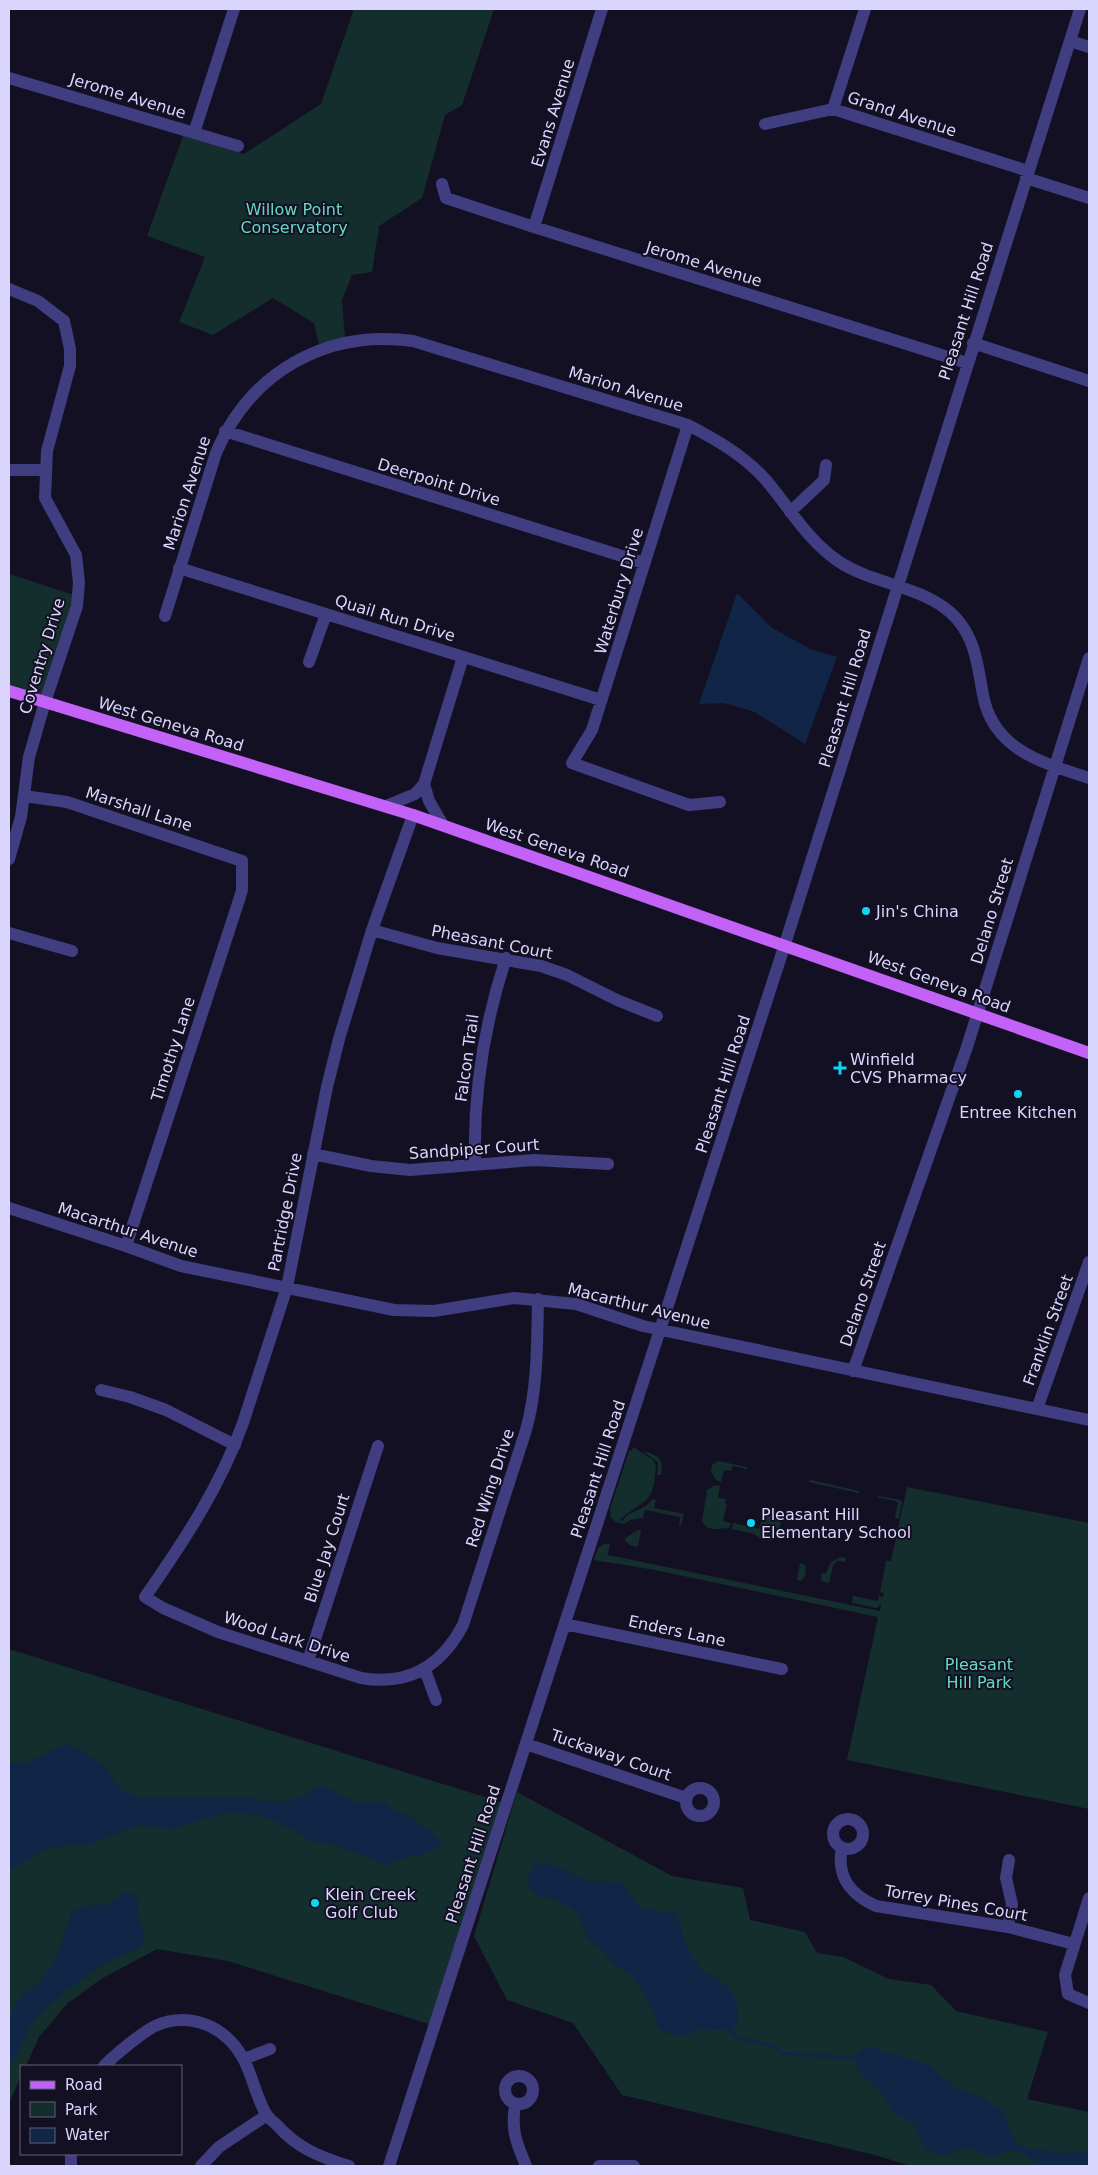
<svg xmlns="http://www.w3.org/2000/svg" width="1098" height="2175" font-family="'DejaVu Sans',sans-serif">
<rect width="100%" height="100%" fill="#141024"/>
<!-- green -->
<path fill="#132e2d" d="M354 9H494L462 105 445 115 422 198 379 226 372 272 352 275 342 300 345 339 319 345 314 323 273 298 213 335 179 322 205 257 147 236 183 136 244 154 321 104Z
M9 574 74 595 44 696 9 686Z
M633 1447 653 1460 656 1466C653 1507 646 1497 620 1520L621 1521 629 1514 646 1506 653 1499 656 1500 654 1508 684 1514 681 1526 679 1525 680 1517 645 1510 643 1518 630 1520 624 1524 616 1522 611 1518 610 1509 629 1451 632 1450Z
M642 1451C657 1454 665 1459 661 1475H657L658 1462Z
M718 1461 747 1467V1469L733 1466 731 1471 724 1470 721 1482 716 1480 711 1472 712 1465Z
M811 1480 859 1491V1493L808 1482Z
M715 1485 720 1486 718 1498 726 1499 725 1504H727L723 1521 731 1523 729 1528C719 1528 708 1533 702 1521L707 1490Z
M907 1487 1089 1523V1809L847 1760 878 1617 655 1570 594 1560 598 1548 604 1544H610L608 1555 880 1611 881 1603 877 1608 852 1603 853 1596 878 1601 879 1596 883 1597 884 1593 880 1592 886 1561H891Z
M878 1496 901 1500 902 1502 899 1519 895 1518 898 1502 877 1497Z
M763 1512 782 1516 778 1537 771 1541 761 1539 754 1534 732 1529 733 1523 759 1529Z
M638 1530H641L638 1547 630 1545 625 1541V1538Z
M841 1557 846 1558 845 1562 837 1561 833 1566 829 1583 821 1581 822 1573H826L831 1562Z
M800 1563 805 1565 806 1574 801 1581 797 1580Z
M9 1649 504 1803 432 2025 228 1961 157 1949 101 1979 68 2003 39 2037 26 2066H21V2076L9 2104Z
M517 1792 672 1876 743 1888 750 1920 805 1932 817 1953 843 1957 889 1979 931 1985 956 2011 1048 2032 1027 2099 1089 2112V2166H911L875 2155 622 2095 573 2023 507 2000 474 1936Z"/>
<!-- water -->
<path fill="#112547" d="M737 593 772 628 812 650 837 657 805 744 755 712 724 703 699 704Z
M71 1744 104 1766 122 1791 124 1793 127 1791 138 1798 243 1797 270 1802 284 1801 304 1796 318 1785 324 1786 358 1804 386 1802 396 1812 412 1817 427 1829 431 1828 434 1836 441 1840 437 1849H434L419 1856H409L387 1865 331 1844 312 1841 288 1827 261 1816 238 1812 219 1815 171 1829 138 1825 91 1844 46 1848 9 1871V1763L30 1762 62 1746Z
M549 1863 587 1881 621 1882 639 1906 644 1909 676 1913C682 1922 681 1932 685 1942 688 1950 693 1958 698 1966 703 1975 712 1974 720 1980 735 1991 743 2009 735 2027L719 2030 701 2029 687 2035 675 2036 658 2029 654 2011 647 2002 646 1995 630 1975 614 1965 603 1951 587 1938 581 1918 577 1913 569 1906 559 1901 540 1897 529 1889 528 1881 530 1872 534 1868Z
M127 1892 134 1894 137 1899 141 1926 145 1933 142 1945C133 1953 122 1954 111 1960 85 1976 59 1995 38 2016 24 2030 22 2052 9 2066 9 2046 6 2024 15 2006 21 1993 37 1987 45 1976 57 1962 66 1931 71 1912L85 1906 109 1904Z
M866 2047C879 2047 890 2058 902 2055L905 2058 928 2064 954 2087 984 2098 994 2106H998C1013 2117 1006 2145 1028 2149 1034 2150 1039 2148 1044 2148L1035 2156 1036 2165 1025 2154 1012 2150 991 2158C981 2152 970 2147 957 2150 952 2151 947 2155 942 2155 925 2154 919 2137 914 2124 907 2119 896 2116 891 2109 886 2102 885 2095 878 2089 867 2079 840 2060 866 2047Z
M1046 2149 1056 2153 1089 2151V2166H1038L1037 2155Z"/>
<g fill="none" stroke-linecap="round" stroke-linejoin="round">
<!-- stream -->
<path stroke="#112547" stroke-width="3" d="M534 1863 542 1868
M726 2026 738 2038 776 2047 782 2053 852 2058 859 2061"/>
<!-- minor -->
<path stroke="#413d81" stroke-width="12" d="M1070 41 1089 47
M9 78 238 146
M833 109 865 9
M765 124 833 109 1028 171
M194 133 234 9
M1026 178 1089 198
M442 184 446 198 534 227 967 363
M534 227 602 9
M9 289 38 301 64 321 70 349V366L47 451 45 498 76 555 79 583 77 606 45 702 29 757 21 817 9 859
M973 343 1089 381
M688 425 592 730 572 763 689 805 720 802
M225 431 644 563
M9 470H45
M790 512 824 480 826 465
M179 568 601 700
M165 616 216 453C250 372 326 329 413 341L688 425C717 440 743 455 765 479 789 507 807 540 838 561 873 585 927 586 956 618 976 640 978 668 983 695 993 750 1043 763 1089 778
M309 662 326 614
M424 784 429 801 443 825
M24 796 67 802 242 861V890L239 900 126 1246
M386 806 415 794 424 784 463 657
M413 815 372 930 339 1039 327 1087 287 1287 243 1423C220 1487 184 1541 145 1597L163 1608 218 1632 361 1678C408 1686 441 1667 463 1625L526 1430C538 1387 537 1344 538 1299
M372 930 437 948 541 966 567 975 617 1000 657 1016
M9 933 72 951
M313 1154 371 1166 410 1170 534 1160 608 1164
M475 1165C473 1094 484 1025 506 958
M9 1208 126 1246 181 1266 394 1310 434 1311 514 1298 576 1304 643 1326 1089 1420
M853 1371 967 1047 1089 658
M101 1390 130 1397 166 1410 235 1445
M1037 1409 1089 1262
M565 1624 782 1669
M308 1661 378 1446
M425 1670 436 1700
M526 1744 686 1798
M686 1802a14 14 0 1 1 28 0a14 14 0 1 1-28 0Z
M833 1834a15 15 0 1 1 30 0a15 15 0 1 1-30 0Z
M842 1848C836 1877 850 1894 876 1906L1008 1927 1074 1944
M1089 1898 1065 1975 1068 1994 1089 2003
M1008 1927 1012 1904 1006 1878 1009 1860
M244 2059 270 2049
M104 2066C115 2055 141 2033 155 2026 190 2011 225 2026 243 2058 252 2074 256 2097 266 2114 269 2118 273 2122 277 2125 297 2148 320 2157 349 2166
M505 2090a14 14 0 1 1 28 0a14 14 0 1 1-28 0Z
M515 2104C511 2131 516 2141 526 2166
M71 2154V2166
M201 2166 219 2147 267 2115
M389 2166 785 944 1080 9
M599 2166H634"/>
<!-- major -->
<path stroke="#c262f7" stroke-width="12" d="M9 691 413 815 1089 1053"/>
</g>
<!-- markers -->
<g fill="#0cd7f2" stroke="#141024" stroke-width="2">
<circle cx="866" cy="911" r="5"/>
<path d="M837.5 1060.5h5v5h5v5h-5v5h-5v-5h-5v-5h5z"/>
<circle cx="1018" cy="1094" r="5"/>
<circle cx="751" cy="1523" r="5"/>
<circle cx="315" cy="1903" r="5"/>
</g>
<g text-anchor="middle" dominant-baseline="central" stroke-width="4" stroke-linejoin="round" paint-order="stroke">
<!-- street labels -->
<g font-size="16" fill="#dad5fd" stroke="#141024">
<text transform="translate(128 96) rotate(17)">Jerome Avenue</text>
<text transform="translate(553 113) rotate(-73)">Evans Avenue</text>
<text transform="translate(902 114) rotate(18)">Grand Avenue</text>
<text transform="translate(704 264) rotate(17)">Jerome Avenue</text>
<text transform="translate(966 311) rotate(-72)">Pleasant Hill Road</text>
<text transform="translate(626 389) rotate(17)">Marion Avenue</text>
<text transform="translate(439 482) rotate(17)">Deerpoint Drive</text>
<text transform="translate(187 493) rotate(-72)">Marion Avenue</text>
<text transform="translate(619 591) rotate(-73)">Waterbury Drive</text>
<text transform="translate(395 618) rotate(17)">Quail Run Drive</text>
<text transform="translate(42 656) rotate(-73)">Coventry Drive</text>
<text transform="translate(845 698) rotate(-73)">Pleasant Hill Road</text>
<text transform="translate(171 724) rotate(17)">West Geneva Road</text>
<text transform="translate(139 809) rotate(18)">Marshall Lane</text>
<text transform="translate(557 848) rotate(19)">West Geneva Road</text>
<text transform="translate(992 911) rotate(-73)">Delano Street</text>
<text transform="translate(492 942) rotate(11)">Pheasant Court</text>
<text transform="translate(939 982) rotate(20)">West Geneva Road</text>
<text transform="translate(173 1049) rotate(-72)">Timothy Lane</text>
<text transform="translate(467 1058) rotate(-82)">Falcon Trail</text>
<text transform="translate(723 1084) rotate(-72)">Pleasant Hill Road</text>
<text transform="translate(474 1149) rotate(-4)">Sandpiper Court</text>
<text transform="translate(285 1212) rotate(-79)">Partridge Drive</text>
<text transform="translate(128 1230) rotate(18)">Macarthur Avenue</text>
<text transform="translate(863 1294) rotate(-71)">Delano Street</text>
<text transform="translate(639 1306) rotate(14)">Macarthur Avenue</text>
<text transform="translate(1048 1330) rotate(-70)">Franklin Street</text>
<text transform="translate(598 1469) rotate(-72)">Pleasant Hill Road</text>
<text transform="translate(490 1488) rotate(-72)">Red Wing Drive</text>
<text transform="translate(327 1548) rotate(-72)">Blue Jay Court</text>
<text transform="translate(677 1631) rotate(12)">Enders Lane</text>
<text transform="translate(287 1637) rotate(18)">Wood Lark Drive</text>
<text transform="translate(611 1755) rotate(19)">Tuckaway Court</text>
<text transform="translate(473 1854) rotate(-72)">Pleasant Hill Road</text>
<text transform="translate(956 1903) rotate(10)">Torrey Pines Court</text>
</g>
<!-- park labels -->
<g font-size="16" fill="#64dabe" stroke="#141024">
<text x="294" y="209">Willow Point<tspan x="294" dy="18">Conservatory</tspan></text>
<text x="979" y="1664">Pleasant<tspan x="979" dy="18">Hill Park</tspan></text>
</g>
<!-- poi labels -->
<g font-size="16" fill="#dad5fd" stroke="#141024" text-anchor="start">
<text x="876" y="911">Jin's China</text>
<text x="850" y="1059">Winfield<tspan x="850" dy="18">CVS Pharmacy</tspan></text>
<text x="1018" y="1112" text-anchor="middle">Entree Kitchen</text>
<text x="761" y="1514">Pleasant Hill<tspan x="761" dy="18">Elementary School</tspan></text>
<text x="325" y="1894">Klein Creek<tspan x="325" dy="18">Golf Club</tspan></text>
</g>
</g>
<!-- border -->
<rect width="1098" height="2175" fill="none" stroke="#dad5fd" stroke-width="20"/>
<!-- legend -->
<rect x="20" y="2065" width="162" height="90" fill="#141024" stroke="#635f7b"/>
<rect x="30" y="2081" width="25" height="8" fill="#c262f7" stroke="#635f7b"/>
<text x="65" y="2090" font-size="15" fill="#dad5fd">Road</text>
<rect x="30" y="2102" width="25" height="15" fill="#132e2d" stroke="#635f7b"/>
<text x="65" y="2115" font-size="15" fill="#dad5fd">Park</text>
<rect x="30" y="2128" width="25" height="15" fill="#112547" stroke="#635f7b"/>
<text x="65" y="2140" font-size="15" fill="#dad5fd">Water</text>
</svg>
